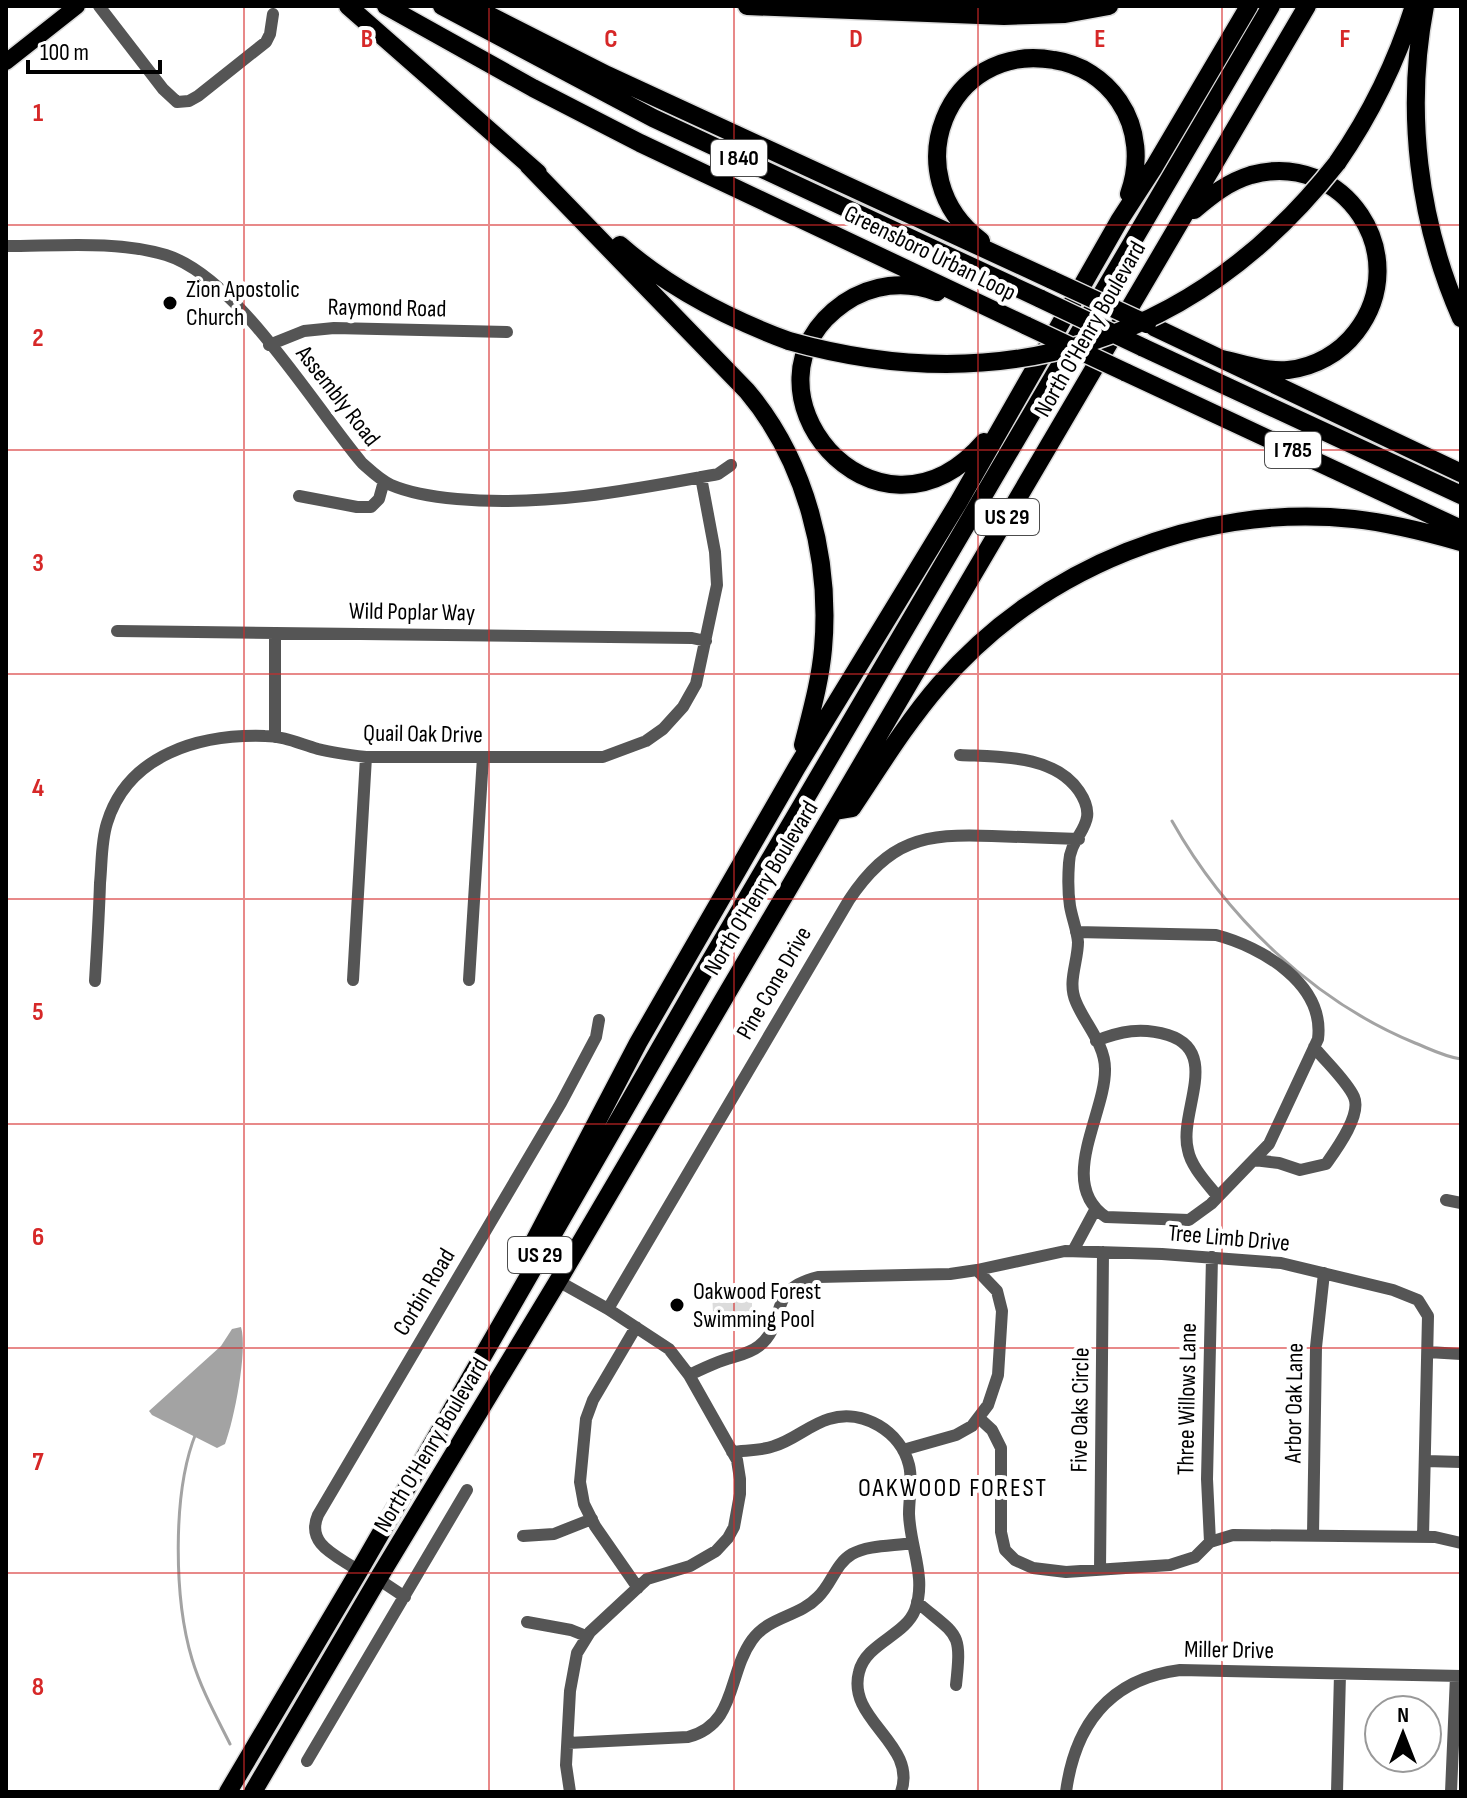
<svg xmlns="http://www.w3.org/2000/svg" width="1467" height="1798" font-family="'Sofia Sans Condensed',sans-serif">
<rect width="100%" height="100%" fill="#fff"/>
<!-- green -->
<path fill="#dcdcdc" d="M752 1290V1312L713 1313 712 1291Z"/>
<!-- water -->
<path fill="#a3a3a3" d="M241 1327C248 1350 234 1421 225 1444L217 1448 152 1415 149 1411 221 1346 232 1329Z"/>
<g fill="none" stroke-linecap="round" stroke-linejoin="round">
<!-- stream -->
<path stroke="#a3a3a3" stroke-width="3" d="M1172 821C1226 917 1313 1001 1415 1043 1430 1049 1445 1057 1461 1059
M196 1433C172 1492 174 1599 192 1659 201 1689 216 1716 230 1744"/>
<!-- major casing -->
<g stroke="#dbdbdb" stroke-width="19">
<path id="major" d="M6 62 77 6"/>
</g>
<!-- highway casing -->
<g stroke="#dbdbdb" stroke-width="21">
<path id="highway" d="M348 6 538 173
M386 6 533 88 640 143 1027 326
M442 6 653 118 1041 299
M471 6 607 75 1052 280
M747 6 1004 16 1065 14 1109 6
M1425 6C1405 110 1418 221 1461 318
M1337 163C1371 114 1396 63 1414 6
M528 165 747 391C806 461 831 559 823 649 820 682 811 713 803 745
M1194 210C1212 195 1228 182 1251 175 1344 149 1415 256 1356 332 1340 353 1315 367 1288 370 1266 372 1244 364 1222 359
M981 241C894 176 946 41 1054 60 1081 64 1104 79 1119 101 1138 129 1140 163 1129 194
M620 245C670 289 727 318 789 341
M937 292C905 280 872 284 844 303 725 386 876 567 984 442
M1154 327 1461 473
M1142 347 1461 495
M1125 372 1461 529
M834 811 852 808C880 766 907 722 940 684 1041 567 1200 503 1354 519 1391 523 1426 532 1461 542
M526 1257 638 1043 797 767 958 503 1119 221 1154 167 1249 6
M228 1792 359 1571 709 963 1271 6
M253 1792 378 1579 558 1281 1307 6"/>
</g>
<!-- minor -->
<path stroke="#555" stroke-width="12" d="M99 6 163 89 177 102 189 101 198 96 266 42 270 34 273 14
M6 246C57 246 116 240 166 255 237 277 313 405 362 463 371 471 380 480 391 485 412 494 435 497 457 499 545 507 632 490 718 474L731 465
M269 345 304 331 334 328 507 332
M299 496 357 507H371L379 499 384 481
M117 631 692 638 706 641
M275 737V633
M960 755C998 757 1054 754 1079 791 1102 825 1070 833 1069 863 1068 877 1068 893 1070 906 1072 918 1077 930 1078 942 1078 962 1067 982 1076 1002 1085 1024 1105 1044 1105 1069 1106 1113 1056 1184 1106 1217L1189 1220 1211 1204 1269 1144 1318 1039C1325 984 1262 947 1216 935L1076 932
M353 980 366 757
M469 980 483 757
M95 981C97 948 99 916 100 883 102 863 101 842 107 823 128 754 200 734 265 736 284 736 300 744 318 749 334 753 350 755 366 757H603L646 741 663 729 683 707 696 684 717 585 715 552 701 477
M1096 1041C1120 1031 1142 1027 1168 1035 1222 1052 1178 1113 1188 1150 1191 1167 1208 1184 1218 1197
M1254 1160 1279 1163 1300 1170 1326 1164C1336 1150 1362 1115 1354 1097 1347 1081 1325 1061 1314 1047
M1446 1200 1461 1203
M1073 1251 1095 1210
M977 1270 1065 1251 1162 1254 1281 1263 1393 1290 1418 1300 1428 1316 1423 1537
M558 1281 608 1309 669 1349 689 1375 737 1460 740 1479V1494L734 1527 728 1538 716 1551 690 1566 647 1579 590 1632 577 1653 570 1691 566 1765 570 1792
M608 1309 849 900C889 840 924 833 992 836 1021 837 1050 838 1079 839
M636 1327 593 1400 586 1419 580 1482 584 1504 595 1526 638 1588
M1428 1352 1461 1354
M689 1375C700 1370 712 1364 724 1360 736 1356 749 1354 759 1346 789 1322 764 1290 818 1277L950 1274 977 1270 997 1291 1002 1311 998 1375 988 1405 972 1426 956 1435 903 1450
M979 1418 992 1430 1001 1448V1532L1005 1550 1015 1560 1033 1568 1066 1572 1170 1565 1195 1557 1210 1542 1233 1535 1435 1537 1461 1543
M732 1452C745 1450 761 1451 774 1446 794 1440 809 1425 829 1419 863 1408 901 1432 909 1465 913 1481 909 1498 909 1514 910 1547 927 1578 915 1610 905 1636 866 1643 859 1672 846 1720 918 1744 901 1792
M1426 1461 1461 1462
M1313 1535 1316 1347 1324 1273
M523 1536 554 1534 592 1519
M1210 1542 1207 1479 1212 1257
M1100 1570 1103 1252
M359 1571C338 1556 305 1545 318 1515L561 1103 596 1037 599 1020
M378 1579 405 1597
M917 1602C958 1637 962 1630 956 1685
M527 1622 571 1630 586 1636
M568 1743 688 1737C737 1724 727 1675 752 1640 769 1616 799 1617 818 1597 832 1584 835 1564 852 1554 868 1545 893 1546 912 1543
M307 1761 467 1490
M1066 1792C1075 1725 1109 1679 1180 1670L1461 1676
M1337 1792 1340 1674
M1451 1792 1456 1676"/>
<!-- major -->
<use href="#major" stroke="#000" stroke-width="16"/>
<!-- highway -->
<use href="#highway" stroke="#000" stroke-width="18"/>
<!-- highway-bridge casing -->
<g stroke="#dbdbdb" stroke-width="21" stroke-linecap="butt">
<path id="highway-bridge" d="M1052 280 1147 324
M1041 299 1142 347
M1027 326 1125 372
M789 341C1006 402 1198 340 1337 163"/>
</g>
<!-- highway-bridge -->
<use href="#highway-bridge" stroke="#000" stroke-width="18"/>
</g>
<!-- grid -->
<path fill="none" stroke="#d62828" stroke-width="2" stroke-opacity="0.55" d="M244 6V1792M489 6V1792M734 6V1792M978 6V1792M1222 6V1792M6 225H1461M6 450H1461M6 674H1461M6 899H1461M6 1124H1461M6 1348H1461M6 1573H1461"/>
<!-- markers -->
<g fill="#000" stroke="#fff" stroke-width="3">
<circle cx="170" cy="303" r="8"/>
<circle cx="677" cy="1305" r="8"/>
</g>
<g text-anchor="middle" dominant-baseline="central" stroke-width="8" stroke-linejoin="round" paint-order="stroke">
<!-- shield labels -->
<g fill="#fff" stroke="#4c4c4c" stroke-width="2">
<rect x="711" y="140" width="56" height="36" rx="6"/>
<rect x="1265" y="432" width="56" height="36" rx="6"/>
<rect x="975" y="499" width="64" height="36" rx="6"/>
<rect x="508" y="1237" width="64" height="36" rx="6"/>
</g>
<g font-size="22" font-weight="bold" fill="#000">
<text x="739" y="158">I 840</text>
<text x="1293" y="450">I 785</text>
<text x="1007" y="517">US 29</text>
<text x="540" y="1255">US 29</text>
</g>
<!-- street labels -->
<g font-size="24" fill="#000" stroke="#fff">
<text transform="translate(930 253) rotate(26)">Greensboro Urban Loop</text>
<text transform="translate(387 308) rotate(1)">Raymond Road</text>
<text transform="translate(1090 329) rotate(-60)">North O'Henry Boulevard</text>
<text transform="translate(338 396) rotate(52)">Assembly Road</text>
<text transform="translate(412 612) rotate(1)">Wild Poplar Way</text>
<text transform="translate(423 734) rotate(1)">Quail Oak Drive</text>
<text transform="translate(761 888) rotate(-59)">North O'Henry Boulevard</text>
<text transform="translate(774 983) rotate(-60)">Pine Cone Drive</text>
<text transform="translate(1229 1238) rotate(5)">Tree Limb Drive</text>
<text transform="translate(424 1292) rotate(-59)">Corbin Road</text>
<text transform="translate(1187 1399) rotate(-89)">Three Willows Lane</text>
<text transform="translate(1294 1403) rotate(-89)">Arbor Oak Lane</text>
<text transform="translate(1080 1410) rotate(-89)">Five Oaks Circle</text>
<text transform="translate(431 1445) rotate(-59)">North O'Henry Boulevard</text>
<text transform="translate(1229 1650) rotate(1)">Miller Drive</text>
</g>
<!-- poi labels -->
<g font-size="24" fill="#000" stroke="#fff" text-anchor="start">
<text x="186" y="289">Zion Apostolic<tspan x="186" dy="28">Church</tspan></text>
<text x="693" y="1291">Oakwood Forest<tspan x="693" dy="28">Swimming Pool</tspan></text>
</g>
<!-- neighbourhood labels -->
<g font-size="26" letter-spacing="2" fill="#000" stroke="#fff">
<text x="953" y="1488">OAKWOOD FOREST</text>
</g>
</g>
<g font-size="26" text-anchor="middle" font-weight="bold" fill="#d62828" stroke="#fff" stroke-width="8" stroke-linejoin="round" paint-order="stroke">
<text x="367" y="47">B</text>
<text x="611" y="47">C</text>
<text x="856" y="47">D</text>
<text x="1100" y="47">E</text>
<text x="1345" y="47">F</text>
<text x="38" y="121">1</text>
<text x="38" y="346">2</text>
<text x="38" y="571">3</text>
<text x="38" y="796">4</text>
<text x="38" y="1020">5</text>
<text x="38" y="1245">6</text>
<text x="38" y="1470">7</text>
<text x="38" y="1695">8</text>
</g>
<!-- border -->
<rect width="1467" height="1798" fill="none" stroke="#000000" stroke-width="16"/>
<!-- north arrow -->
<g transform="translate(1403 1734)"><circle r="38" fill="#ffffff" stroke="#999999" stroke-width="2"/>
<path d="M0-6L14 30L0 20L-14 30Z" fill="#000000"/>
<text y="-12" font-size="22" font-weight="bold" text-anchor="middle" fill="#000000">N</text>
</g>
<!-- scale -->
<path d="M28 60v12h132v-12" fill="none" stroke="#000000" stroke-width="4"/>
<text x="40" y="60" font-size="24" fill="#000000" stroke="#ffffff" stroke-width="6" paint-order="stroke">100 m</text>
</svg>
